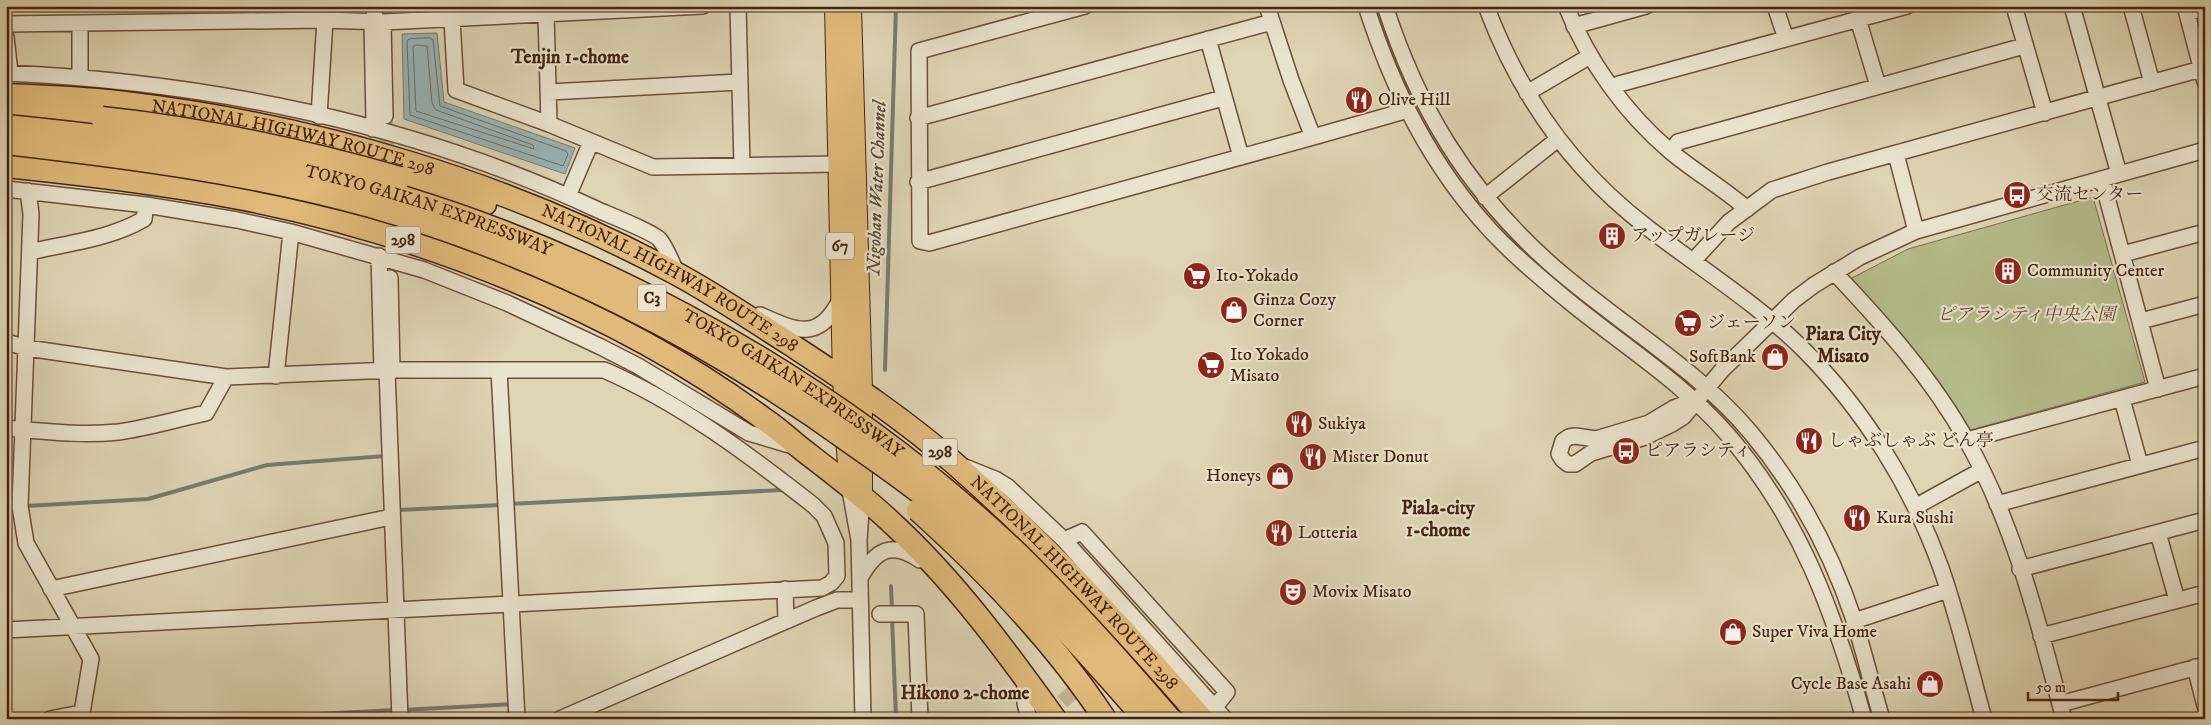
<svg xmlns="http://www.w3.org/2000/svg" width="2211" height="725" font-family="'IM FELL DW Pica','Noto Serif JP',serif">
<rect width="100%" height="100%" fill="#ded5b5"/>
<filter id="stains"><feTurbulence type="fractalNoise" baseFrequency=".004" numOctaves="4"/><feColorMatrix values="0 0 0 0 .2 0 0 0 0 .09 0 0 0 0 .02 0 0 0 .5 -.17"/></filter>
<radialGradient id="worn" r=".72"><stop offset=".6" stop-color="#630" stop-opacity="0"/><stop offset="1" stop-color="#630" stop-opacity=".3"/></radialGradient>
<!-- green -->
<path fill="#b5bc8b" stroke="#7c704e" d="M2093 197 2145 382 1967 431 1920 357 1850 279 1908 249Z"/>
<!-- water -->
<path fill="#97b6b7" stroke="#767c74" d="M437 33 444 102 575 148 565 174 404 119 402 34Z"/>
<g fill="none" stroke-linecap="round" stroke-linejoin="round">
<!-- shore -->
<path stroke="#6e6d64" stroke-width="1" d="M430 38 433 40 440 106 566 151 568 154 563 166 410 115 407 41 409 39Z
M416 45 427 46 432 103 436 110 533 145 534 149 416 111 413 47Z"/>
<!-- stream -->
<path stroke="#767c74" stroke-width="4" d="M885 370 896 6
M509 504 781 490
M26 506 148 499 267 465 385 456
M398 510 502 505
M891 586 892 611
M892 618 896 719
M402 710 513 704
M219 719 395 710"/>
<!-- minor-tunnel -->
<path stroke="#bfb294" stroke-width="15" stroke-dasharray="15 8" stroke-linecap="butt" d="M385 116 387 165
M389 228 390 278
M1045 717 1106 663"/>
<!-- minor casing -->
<g stroke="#6a5039" stroke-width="18">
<path id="minor" d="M374 6 375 22
M738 6 742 166
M1085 6 919 51 920 241 929 243 1313 137 1291 80 1267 6
M1366 6C1393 90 1431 166 1491 231 1515 257 1544 281 1571 303 1624 346 1683 383 1728 435 1801 520 1834 613 1864 719
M1385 6C1418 108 1466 187 1546 260 1612 320 1693 364 1751 433 1797 488 1831 551 1854 620 1864 652 1872 686 1882 719
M1486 6C1519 94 1573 171 1648 228 1700 268 1756 303 1803 349 1864 410 1912 487 1941 568 1958 617 1970 668 1984 719
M1566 6C1588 61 1625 113 1670 151 1695 172 1723 188 1747 209
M1775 6 1786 39
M2014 6 2045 113
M2072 6 2119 174
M2131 6 2152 83
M2185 6 2205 82
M2187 13 2205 8
M546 14 549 124 653 167 839 164
M452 19 456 90 549 124
M1858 19 1878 86
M372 22 374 122 373 129
M383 22 385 116
M6 24 325 20 383 22 703 6
M80 24V77
M1574 26 1646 6
M6 37 10 73
M1208 39 1241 157
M6 73C207 82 413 123 596 209 607 214 655 233 660 240 667 249 672 263 677 274
M1613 89 1619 84 1907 6
M549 92 739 82
M1527 93 1590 56
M319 116 325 20
M918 118 1272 22
M1313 137 1408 110
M1671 152 1678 142 2024 46
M1896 154 1916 231
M2102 179 2158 389
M918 182 1223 98
M6 189 146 205 237 220 291 232 424 270 507 303 601 347 638 366 749 433 793 446
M28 191 31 214 20 506 26 543 91 659 81 719
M568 196 591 142
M1485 197 1558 139
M30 252C68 243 110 239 144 219L146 205
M2123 254 2205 232
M379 256 382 371
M1693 261 1729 222 1772 190 1828 172 2201 69
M1834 272C1883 324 1932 378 1967 441 2015 526 2039 625 2064 719
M390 278 392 370
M760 315C796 331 819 342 840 300
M2141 321 2205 304
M6 342 27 348 226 377 392 370H604C680 403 748 454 813 505L824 516 836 543 837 576 831 583 822 588 6 630
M387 370 400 719
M499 370 517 719
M276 376 291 232
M2122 399 2140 465
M1695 400 1674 408 1649 423 1596 439 1575 436 1569 437 1563 441 1559 454 1563 460 1568 464H1575L1591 453 1645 437 1672 424 1683 417 1722 370 1794 300 1814 285 1860 257 1916 231 2205 150
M6 428C43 431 81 436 118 432 147 428 177 419 206 413L226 377
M1967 440 2205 376
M965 467 995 479 1008 487 1064 540 1225 719
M849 485 859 540 862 496
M1997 504 2205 448
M1915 507 1982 470
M2158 533 2177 600
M859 540 863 719
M1064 540 1082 532 1227 692 1215 707
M2020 569 2205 520
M860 578C876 549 892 541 920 560
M51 589 391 517
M785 589 786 621
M880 614H916L920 719
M1854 621 1948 590
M2041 636 2205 593
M2195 667 2205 706
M1025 678V703L1029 719
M2060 704 2205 665
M50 719 81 713
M560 719 816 608 837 600H860"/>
</g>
<!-- major casing -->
<g stroke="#442410" stroke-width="22">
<path id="major" d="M835 6 843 379 849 485
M851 6 862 391V496"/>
</g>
<!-- highway casing -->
<g stroke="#442410" stroke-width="25">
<g id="highway">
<path id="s1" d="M6 95C46 97 86 98 125 103 317 126 506 182 677 274 716 295 752 320 790 344 846 381 903 418 954 463 1043 541 1124 629 1202 719"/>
<path d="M6 112 102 118"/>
<path d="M6 166C84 174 162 183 239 198 418 232 617 310 764 419 778 428 790 440 803 450 834 474 865 497 893 524 955 581 1006 651 1055 719"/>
<path d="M400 178 485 204"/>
</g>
</g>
<!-- minor -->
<use href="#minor" stroke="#eae4cf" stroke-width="15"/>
<!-- major -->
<use href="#major" stroke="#dfba7a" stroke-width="20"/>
<!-- highway -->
<use href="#highway" stroke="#dfba7a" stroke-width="22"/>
<!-- highway-bridge casing -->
<g stroke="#442410" stroke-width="25" stroke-linecap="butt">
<g id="highway-bridge">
<path d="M102 118C204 129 302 150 400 178"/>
<path id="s2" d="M6 126C105 136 203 148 300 170 564 230 823 369 1019 555 1072 607 1122 663 1170 719"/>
<path d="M6 143C129 157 251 173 370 206 542 255 707 339 853 444 881 464 911 484 938 507 1013 571 1080 644 1145 719"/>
<path d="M918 510C987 572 1054 641 1105 719"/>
</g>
</g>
<!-- highway-bridge -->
<use href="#highway-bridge" stroke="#dfba7a" stroke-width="22"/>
</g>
<!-- icons -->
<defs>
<g id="restaurant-disc" transform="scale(1.4375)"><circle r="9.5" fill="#8f2418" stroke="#eae4cf"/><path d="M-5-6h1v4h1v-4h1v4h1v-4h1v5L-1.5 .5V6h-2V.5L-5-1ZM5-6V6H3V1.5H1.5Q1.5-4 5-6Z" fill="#fff"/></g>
<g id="bus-disc" transform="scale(1.4375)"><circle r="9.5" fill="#8f2418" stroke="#eae4cf"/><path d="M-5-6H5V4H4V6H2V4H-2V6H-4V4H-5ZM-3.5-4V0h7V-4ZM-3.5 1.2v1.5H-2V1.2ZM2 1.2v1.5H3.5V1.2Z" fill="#fff"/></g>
<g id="building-disc" transform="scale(1.4375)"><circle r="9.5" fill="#8f2418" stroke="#eae4cf"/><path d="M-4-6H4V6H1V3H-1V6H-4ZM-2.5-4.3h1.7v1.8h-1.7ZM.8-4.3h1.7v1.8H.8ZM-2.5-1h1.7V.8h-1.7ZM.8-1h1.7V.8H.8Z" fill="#fff"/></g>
<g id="supermarket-disc" transform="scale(1.4375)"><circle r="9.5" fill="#8f2418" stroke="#eae4cf"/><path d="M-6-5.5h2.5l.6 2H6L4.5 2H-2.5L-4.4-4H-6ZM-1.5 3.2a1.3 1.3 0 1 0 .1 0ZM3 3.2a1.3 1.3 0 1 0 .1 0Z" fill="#fff"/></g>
<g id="shop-disc" transform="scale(1.4375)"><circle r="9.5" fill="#8f2418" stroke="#eae4cf"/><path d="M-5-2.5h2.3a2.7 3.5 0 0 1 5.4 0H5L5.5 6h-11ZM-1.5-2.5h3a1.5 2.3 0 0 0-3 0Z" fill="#fff"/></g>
<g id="theatre-disc" transform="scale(1.4375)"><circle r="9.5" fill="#8f2418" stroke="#eae4cf"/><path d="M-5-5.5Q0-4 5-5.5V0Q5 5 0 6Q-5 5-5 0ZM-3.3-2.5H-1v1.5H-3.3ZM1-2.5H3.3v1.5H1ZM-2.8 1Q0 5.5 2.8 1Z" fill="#fff"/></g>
</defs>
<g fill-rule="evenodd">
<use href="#restaurant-disc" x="1359" y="100"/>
<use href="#bus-disc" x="2017" y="195"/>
<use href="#building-disc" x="1612" y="236"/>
<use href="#building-disc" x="2008" y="271"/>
<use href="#supermarket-disc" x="1197" y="276"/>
<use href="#shop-disc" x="1234" y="310"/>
<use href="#supermarket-disc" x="1688" y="323"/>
<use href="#shop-disc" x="1775" y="357"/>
<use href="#supermarket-disc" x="1211" y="365"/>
<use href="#restaurant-disc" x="1299" y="424"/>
<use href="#restaurant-disc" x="1809" y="441"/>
<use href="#bus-disc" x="1626" y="451"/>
<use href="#restaurant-disc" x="1313" y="457"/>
<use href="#shop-disc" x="1280" y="476"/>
<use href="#restaurant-disc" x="1857" y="518"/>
<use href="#restaurant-disc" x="1279" y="533"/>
<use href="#theatre-disc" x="1293" y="592"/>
<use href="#shop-disc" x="1733" y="632"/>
<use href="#shop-disc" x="1930" y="684"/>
</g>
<g text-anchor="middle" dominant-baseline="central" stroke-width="4.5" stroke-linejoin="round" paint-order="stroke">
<!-- shield labels -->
<g fill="#eae4cf" stroke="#765e49" stroke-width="1">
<rect x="385.5" y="226.5" width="35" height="27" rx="4"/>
<rect x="826" y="232.5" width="28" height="27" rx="4"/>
<rect x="638" y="284.5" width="28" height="27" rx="4"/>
<rect x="922.5" y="438.5" width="35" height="27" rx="4"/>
</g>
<g font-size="16" font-weight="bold" fill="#442410">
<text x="403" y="240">298</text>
<text x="840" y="246">67</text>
<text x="652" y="298">C3</text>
<text x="940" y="452">298</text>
</g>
<!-- poi labels -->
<g font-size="18" fill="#442410" stroke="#eae4cf" text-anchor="start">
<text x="1378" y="100">Olive Hill</text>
<text x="2036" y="195">交流センター</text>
<text x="1631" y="236">アップガレージ</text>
<text x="2027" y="271">Community Center</text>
<text x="1216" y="276">Ito-Yokado</text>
<text x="1253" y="300">Ginza Cozy<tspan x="1253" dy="21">Corner</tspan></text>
<text x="1707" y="323">ジェーソン</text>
<text x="1230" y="355">Ito Yokado<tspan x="1230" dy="21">Misato</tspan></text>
<text x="1756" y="357" text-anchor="end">SoftBank</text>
<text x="1318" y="424">Sukiya</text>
<text x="1828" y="441">しゃぶしゃぶ どん亭</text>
<text x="1645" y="451">ピアラシティ</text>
<text x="1332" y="457">Mister Donut</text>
<text x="1261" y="476" text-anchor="end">Honeys</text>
<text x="1876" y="518">Kura Sushi</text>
<text x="1298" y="533">Lotteria</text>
<text x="1312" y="592">Movix Misato</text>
<text x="1752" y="632">Super Viva Home</text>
<text x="1911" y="684" text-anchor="end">Cycle Base Asahi</text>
</g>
<!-- street labels -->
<g font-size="18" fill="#442410" stroke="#eae4cf">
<text stroke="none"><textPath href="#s1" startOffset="291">NATIONAL HIGHWAY ROUTE 298</textPath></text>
<text stroke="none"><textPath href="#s2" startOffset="432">TOKYO GAIKAN EXPRESSWAY</textPath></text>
<text stroke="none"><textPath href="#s1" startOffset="696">NATIONAL HIGHWAY ROUTE 298</textPath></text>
<text stroke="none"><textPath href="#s2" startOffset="838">TOKYO GAIKAN EXPRESSWAY</textPath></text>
<text stroke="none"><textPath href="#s1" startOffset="1206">NATIONAL HIGHWAY ROUTE 298</textPath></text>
</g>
<!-- park labels -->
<g font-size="18" font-style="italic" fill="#604a2f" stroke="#eae4cf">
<text x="2026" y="315">ピアラシティ中央公園</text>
</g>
<!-- neighbourhood labels -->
<g font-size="19" font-weight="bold" fill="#442410" stroke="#eae4cf">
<text x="570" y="57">Tenjin 1-chome</text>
<text x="1843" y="334">Piara City<tspan x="1843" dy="22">Misato</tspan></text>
<text x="1438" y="508">Piala-city<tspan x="1438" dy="22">1-chome</tspan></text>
<text x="965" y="693">Hikono 2-chome</text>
</g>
<!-- water labels -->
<g font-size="19" font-style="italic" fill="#59483a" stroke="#eae4cf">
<text transform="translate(877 188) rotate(-88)">Nigohan Water Channel</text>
</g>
</g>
<!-- margin -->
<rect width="2211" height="725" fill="none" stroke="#ded5b5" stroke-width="25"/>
<rect x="8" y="8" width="2196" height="710" fill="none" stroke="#442410" stroke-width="2.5"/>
<rect x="12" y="12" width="2186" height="700" fill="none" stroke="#442410"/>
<!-- scale -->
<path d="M2028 692v8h90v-8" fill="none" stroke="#442410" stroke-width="2.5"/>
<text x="2036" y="692" font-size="15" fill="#442410" stroke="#eae4cf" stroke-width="4" paint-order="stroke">50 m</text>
<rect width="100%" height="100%" filter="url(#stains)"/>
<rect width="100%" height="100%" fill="url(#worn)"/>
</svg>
